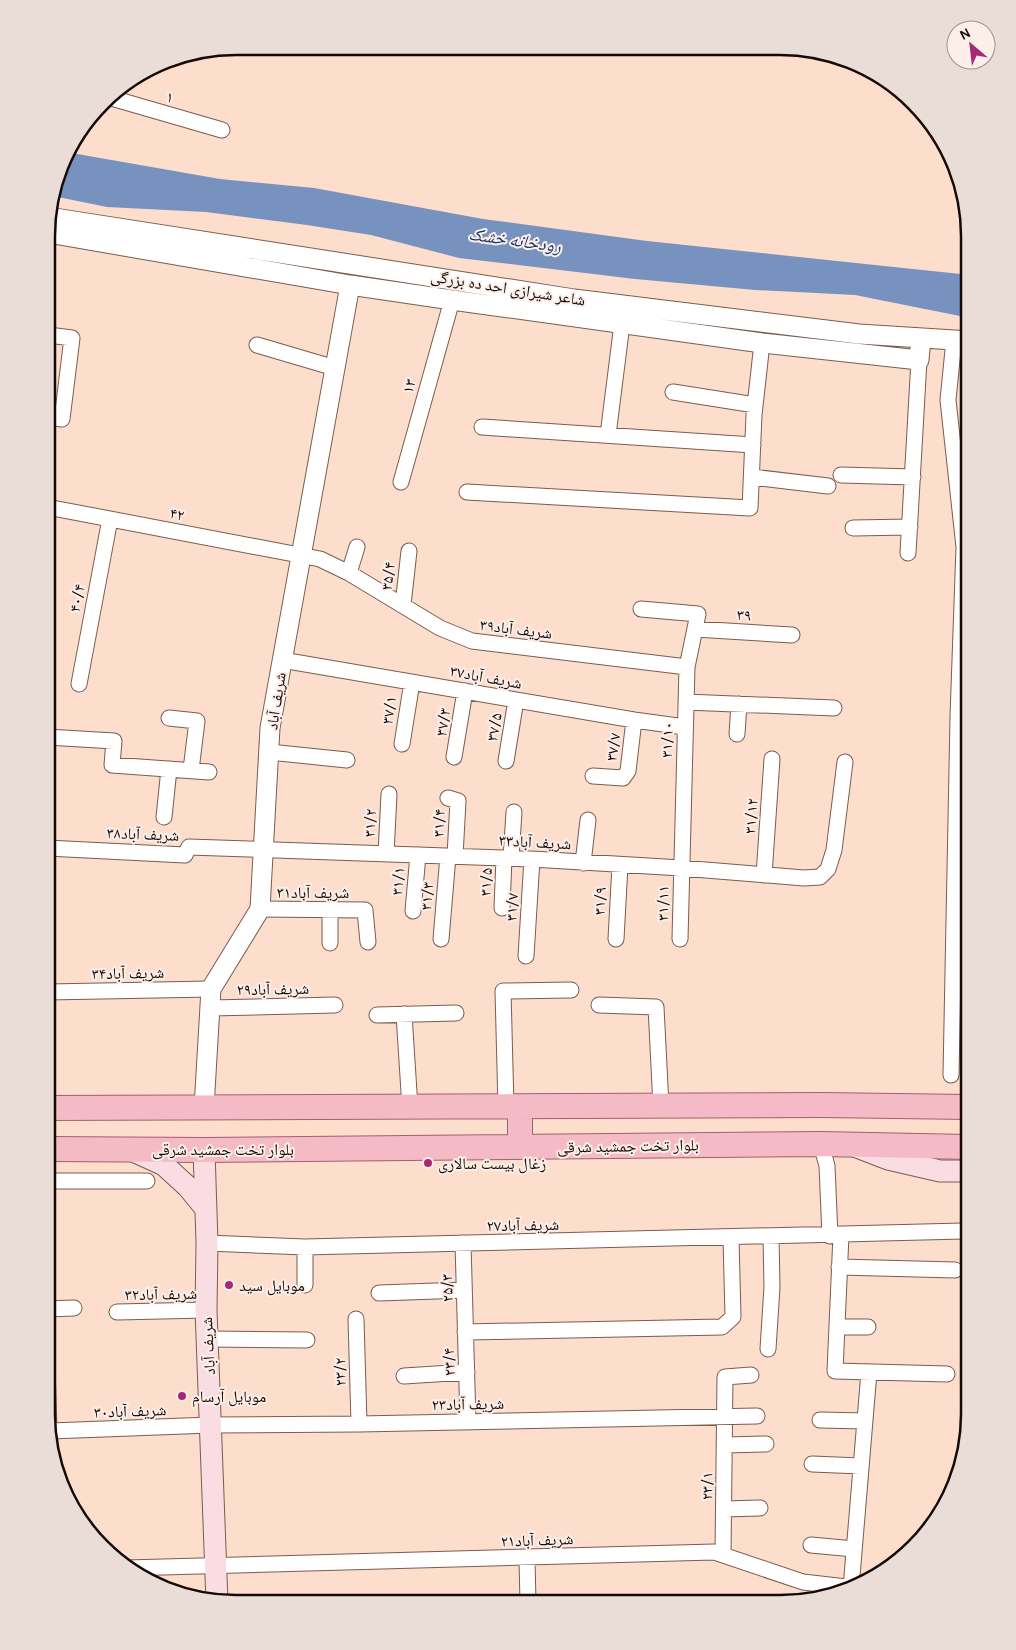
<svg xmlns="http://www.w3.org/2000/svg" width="1016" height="1650" font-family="Karla,'Noto Naskh Arabic',sans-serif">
<rect width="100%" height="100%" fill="#fdddcc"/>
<!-- water -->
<path fill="#7792bf" d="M66 152 220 179 314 188 483 219 647 241 970 275V318L855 295 755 290 635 279 459 258 371 235 307 225 206 212 107 207 53 196Z"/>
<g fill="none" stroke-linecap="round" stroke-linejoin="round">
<!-- minor casing -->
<g stroke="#795d4e" stroke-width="17">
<path id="minor" d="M108 97 222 130
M257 345 335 368
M673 392 755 405
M48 417 62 419 72 338 48 335
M482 427 753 445
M608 435 622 324
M841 475 913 477
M752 477 828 486
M401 482 452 300
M467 492 750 508 754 415 762 343
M47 507 320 559 349 573 440 628 472 641 687 667
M853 528 910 527
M908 553 919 360
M349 573 357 547
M403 605 409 551
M641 609 698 614 687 667 680 939
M695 629 792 635
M282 660 634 720 685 727
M79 684 110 519
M686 702 834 708
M169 718 197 721 191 770
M737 734 739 704
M47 737 114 741 112 765 209 772
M402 744 412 682
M269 752 347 760
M454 757 465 691
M506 761 516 700
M593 776 623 778 628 771 634 720
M448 798 458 801 455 856
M164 817 169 769
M47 848 185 855 189 847 532 859 681 868 804 878 820 877 828 869 834 850 845 762
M386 854 389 794
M511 858 514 812
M583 863 588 820
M764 875 772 759
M502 908 504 858
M260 909 365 910 368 942
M330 910V943
M413 911 418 855
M441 939 448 856
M616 939 620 865
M526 956 532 859
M47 992 211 989
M599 1005 656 1007 661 1106
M211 1008 335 1005
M404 1014 410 1108
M377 1015 456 1013
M951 1075 958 717 964 547 948 400 954 340
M506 1107 503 991 571 990
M821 1144 827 1166 830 1236
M47 1181H147
M841 1235 835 1371 947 1374
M207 1243 305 1247 963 1231
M463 1243 468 1422
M839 1267 955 1270
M305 1285V1247
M379 1293 464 1290
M46 1309 74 1308
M117 1312 206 1310
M356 1319 359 1424
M837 1327H868
M465 1332 722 1327 733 1317 731 1238
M46 1336 49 1429
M208 1339 307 1340
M768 1349 772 1287 771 1237
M404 1376 467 1372
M820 1420 865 1421
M50 1431 211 1425 359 1424 757 1416
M725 1445 766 1444
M812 1464 861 1466
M724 1509 760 1508
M811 1545 854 1549
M723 1555 725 1377 751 1375
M527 1558 528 1603
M126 1568 714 1552 803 1582 855 1588
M851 1588 869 1372"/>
</g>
<!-- tertiary casing -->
<g stroke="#795d4e" stroke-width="21">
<path id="tertiary" d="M48 217 574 299 859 334 970 341
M48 233 350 285 452 300 762 343 919 360 921 338
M204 1108 211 989 260 909 270 728 350 285"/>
</g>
<!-- secondary casing -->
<g stroke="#795d4e" stroke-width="23">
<path id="secondary" d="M857 1147 888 1159 940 1171H969
M131 1150 164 1165 188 1187 206 1209
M204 1150 207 1243 206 1310 217 1602"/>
</g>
<!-- primary casing -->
<g stroke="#a1606b" stroke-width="26">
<path id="primary" d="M47 1108 822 1105 969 1107
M520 1147V1107
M47 1149 204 1150 821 1144 969 1147"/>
</g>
<!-- minor -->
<use href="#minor" stroke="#fff" stroke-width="15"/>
<!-- tertiary -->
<use href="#tertiary" stroke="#fff" stroke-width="19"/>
<!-- secondary -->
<use href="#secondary" stroke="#f9dde3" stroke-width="21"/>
<!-- primary -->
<use href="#primary" stroke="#f4bbc7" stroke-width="24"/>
</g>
<!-- markers -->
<g fill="#a82776" stroke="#fceee8" stroke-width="2">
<circle cx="428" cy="1163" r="5"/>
<circle cx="229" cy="1285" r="5"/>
<circle cx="182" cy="1396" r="5"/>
</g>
<g text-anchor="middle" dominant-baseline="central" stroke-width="4" stroke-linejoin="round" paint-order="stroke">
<!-- street labels -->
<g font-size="16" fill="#150b06" stroke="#fceee8">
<text transform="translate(170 97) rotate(16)">۱</text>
<text transform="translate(508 288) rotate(9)">شاعر شیرازی احد ده بزرگی</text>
<text transform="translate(409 386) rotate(-74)">۱۳</text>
<text transform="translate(177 514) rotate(11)">۴۲</text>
<text transform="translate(388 576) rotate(-83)">۳۵/۴</text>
<text transform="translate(77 598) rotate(-79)">۴۰/۴</text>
<text transform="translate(744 615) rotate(3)">۳۹</text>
<text transform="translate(516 629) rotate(7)">شریف آباد۳۹</text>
<text transform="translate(486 677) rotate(10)">شریف آباد۳۷</text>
<text transform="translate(276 701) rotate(-81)">شریف آباد</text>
<text transform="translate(389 710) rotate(-81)">۳۷/۱</text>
<text transform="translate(443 722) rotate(-81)">۳۷/۳</text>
<text transform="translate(494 727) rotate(-80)">۳۷/۵</text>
<text transform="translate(667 740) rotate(-88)">۳۱/۱۰</text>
<text transform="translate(613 747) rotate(-82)">۳۷/۷</text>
<text transform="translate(751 816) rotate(-86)">۳۱/۱۲</text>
<text transform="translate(370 823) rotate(-87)">۳۱/۲</text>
<text transform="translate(439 823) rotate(-87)">۳۱/۴</text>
<text transform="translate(143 834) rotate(2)">شریف آباد۳۸</text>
<text transform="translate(535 842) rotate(3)">شریف آباد۳۳</text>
<text transform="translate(398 881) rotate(-85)">۳۱/۱</text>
<text transform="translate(486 882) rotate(-87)">۳۱/۵</text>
<text x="313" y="892">شریف آباد۳۱</text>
<text transform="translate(427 896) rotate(-85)">۳۱/۳</text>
<text transform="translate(600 901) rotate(-87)">۳۱/۹</text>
<text transform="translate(663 903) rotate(-89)">۳۱/۱۱</text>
<text transform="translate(512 907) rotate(-87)">۳۱/۷</text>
<text transform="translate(128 973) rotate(-1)">شریف آباد۳۴</text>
<text transform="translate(273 989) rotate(-1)">شریف آباد۲۹</text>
<text transform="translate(628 1146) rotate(-1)">بلوار تخت جمشید شرقی</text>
<text x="223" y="1149">بلوار تخت جمشید شرقی</text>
<text transform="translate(523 1225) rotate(-1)">شریف آباد۲۷</text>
<text transform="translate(447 1288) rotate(-92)">۲۵/۳</text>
<text transform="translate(161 1294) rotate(-1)">شریف آباد۳۲</text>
<text transform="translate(208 1346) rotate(-93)">شریف آباد</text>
<text transform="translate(449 1362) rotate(-92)">۲۳/۴</text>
<text transform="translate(340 1372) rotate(-91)">۲۳/۲</text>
<text transform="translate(468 1404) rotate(-1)">شریف آباد۲۳</text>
<text transform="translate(130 1411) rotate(-2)">شریف آباد۳۰</text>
<text transform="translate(707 1486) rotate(-89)">۲۳/۱</text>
<text transform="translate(537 1540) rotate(-2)">شریف آباد۲۱</text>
</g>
<!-- poi labels -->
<g font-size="16" fill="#150b06" stroke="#fceee8" text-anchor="start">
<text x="438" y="1163">زغال بیست سالاری</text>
<text x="239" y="1285">موبایل سید</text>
<text x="192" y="1396">موبایل آرسام</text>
</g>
<!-- water labels -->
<g font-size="18" font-style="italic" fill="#183870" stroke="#fceee8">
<text transform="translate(515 240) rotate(8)">رودخانه خشک</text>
</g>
</g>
<!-- crop -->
<path d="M0 0H1016V1650H0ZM236 55H780A181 181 0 0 1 961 236V1414A181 181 0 0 1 780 1595H236A181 181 0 0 1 55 1414V236A181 181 0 0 1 236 55Z" fill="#eadcd6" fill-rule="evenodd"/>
<path fill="none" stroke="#150b06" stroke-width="2.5" d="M236 55H780A181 181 0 0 1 961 236V1414A181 181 0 0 1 780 1595H236A181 181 0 0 1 55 1414V236A181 181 0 0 1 236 55Z"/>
<!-- north arrow -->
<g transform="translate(971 45) rotate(332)"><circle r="24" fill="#fceee8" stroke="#a0938e"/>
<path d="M0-4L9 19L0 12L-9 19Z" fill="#a82776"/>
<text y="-8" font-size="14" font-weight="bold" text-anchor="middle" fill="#150b06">N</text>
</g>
</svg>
